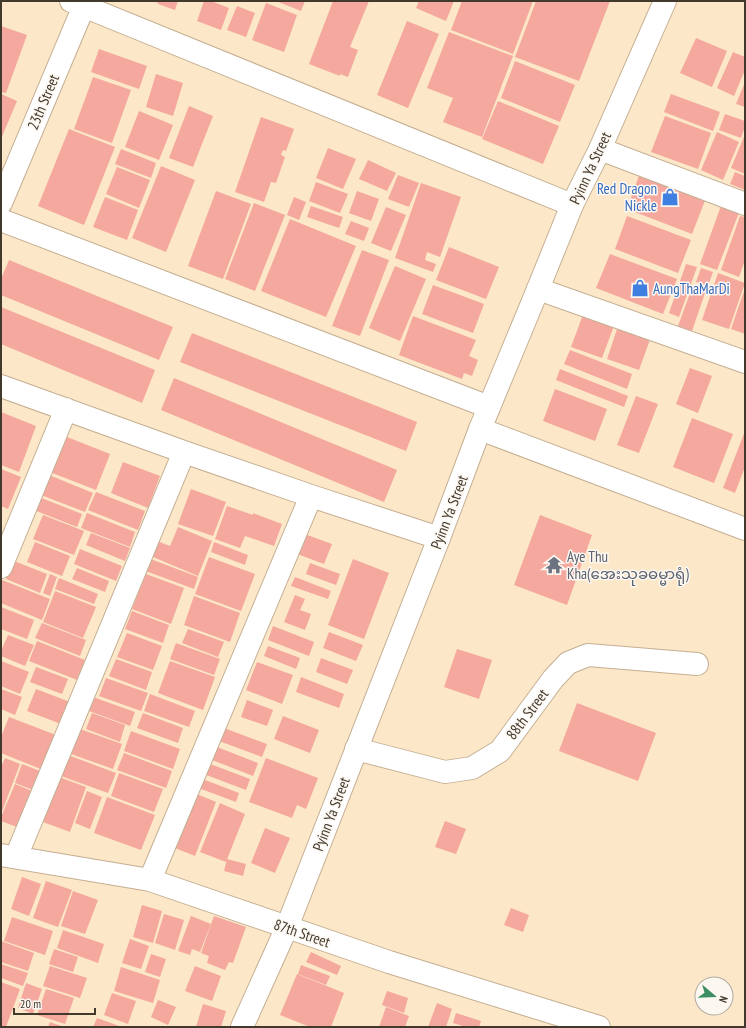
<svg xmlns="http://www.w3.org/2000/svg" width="746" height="1028" font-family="'PT Sans Narrow','Noto Sans Myanmar',sans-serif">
<rect width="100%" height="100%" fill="#fde7c9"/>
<!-- building -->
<path fill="#f4a89e" d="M154 1H178L175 10 158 4V3Z
M204 1H211L229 8 221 30 197 21Z
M276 1H305L301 11Z
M333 1H369L350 47 358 50 348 77 340 74V76L309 64Z
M419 1H454L446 21 416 8Z
M462 1H533L513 54 451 30Z
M536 1H610L579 81 515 57Z
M266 3 297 15 284 52 252 40Z
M237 6 255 13 246 37 227 30Z
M407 21 439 34 408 108 377 95Z
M1 26 27 35 6 93 1 92Z
M449 32 513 56 482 137 443 122 453 98 427 88Z
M696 38 727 51 712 87 680 73Z
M99 49 147 66 139 89 91 72Z
M733 52 745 57V70L734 96 717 88Z
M515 61 575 85 560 122 501 98Z
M156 74 183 83 173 116 146 107Z
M93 77 131 90 112 143 74 129Z
M745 82V107L736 104Z
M1 94 17 101 1 139Z
M671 94 720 112 713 131 664 112Z
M498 101 559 126 543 164 482 139Z
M189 106 213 116 193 167 169 158Z
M139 111 173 125 159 160 125 147Z
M725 114 745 121V127L741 138 719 130Z
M665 116 711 133 698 169 651 152Z
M261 117 294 129 286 151 283 150 281 155 285 157 276 183 271 182 264 202 235 192Z
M69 129 115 147 84 225 38 206Z
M717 132 739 142 723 180 701 170Z
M745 134V174L731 168Z
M328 148 356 159 343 189 316 178Z
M121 149 156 163 151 178 115 164Z
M368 160 396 173 387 191 359 179Z
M161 166 195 180 166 252 132 238Z
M117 167 150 180 139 208 106 194Z
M735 172 745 176V190L730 184Z
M640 173 706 198 692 234 627 209Z
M398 175 419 183 409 207 388 199Z
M316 182 348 194 340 213 309 201Z
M421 183 461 197 440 257 427 252 425 260 436 264 433 272 395 258Z
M216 191 251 204 223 279 188 266Z
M357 191 379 199 371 221 349 213Z
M105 197 138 210 127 240 93 227Z
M294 197 306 202 299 220 287 215Z
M254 203 285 215 255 291 225 279Z
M722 203 740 210 717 270 700 264Z
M311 206 343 217 339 228 307 217Z
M386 207 406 215 391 251 371 243Z
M627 216 691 240 678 273 615 249Z
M740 216 745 217V260L739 277 721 270Z
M290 219 356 246 326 317 261 291Z
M351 221 369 228 364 241 345 234Z
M449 247 499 267 486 299 436 280Z
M362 250 389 260 360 336 332 326Z
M610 254 677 279 663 314 596 288Z
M9 260 173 327 159 360 1 295V279Z
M686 264 697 267 679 317 669 313Z
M395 266 426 279 400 341 369 328Z
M701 268 713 272 708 286 696 282Z
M718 273 745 283 729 329 702 320Z
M433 285 484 304 473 333 422 314Z
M693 285 706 290 692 331 678 326Z
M745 288V334L731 329Z
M1 307 155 370 142 403 1 344Z
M584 312 615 323 602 358 571 347Z
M413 316 476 340 469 356 478 360 472 376 464 373 462 379 399 355Z
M619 323 652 334 639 370 607 359Z
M192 333 417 422 406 451 180 362Z
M570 350 632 374 627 389 564 364Z
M690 368 712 376 698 413 676 404Z
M560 369 628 396 624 407 556 380Z
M174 378 397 470 384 502 161 410Z
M555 389 607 409 595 441 543 421Z
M636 396 658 404 639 453 617 445Z
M1 412 36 426 19 472 1 465Z
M692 418 733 434 714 483 673 467Z
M745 431V467L735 493 723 488Z
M62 435 110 454 96 490 47 471Z
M123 462 160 476 148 508 111 493Z
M1 469 21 477 8 509 1 506Z
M49 475 93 493 85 512 41 495Z
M191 489 226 502 213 536 178 524Z
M96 492 145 511 138 530 88 510Z
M39 497 82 514 77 527 34 510Z
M227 506 253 515V513L282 524 274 546 245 536 240 548 215 539Z
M87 513 135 532 130 547 81 528Z
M43 515 84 531 74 555 33 539Z
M540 515 592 535 567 605 514 585Z
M178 527 212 541 198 576 146 554 152 539 170 546Z
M299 532 332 544 324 564 292 552Z
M91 533 130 548 125 561 86 545Z
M35 542 70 556 62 576 27 562Z
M214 542 248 555 245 565 211 552Z
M80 549 122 566 116 581 74 564Z
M209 557 255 574 241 611 195 594Z
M148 558 198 577 194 589 143 570Z
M353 559 389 573 364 639 328 625Z
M14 561 47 574 40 593 6 579Z
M310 563 340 574 336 585 306 574Z
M77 568 109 581 105 592 72 579Z
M50 574 57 577 50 596 43 593Z
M146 574 184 588 171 624 132 609Z
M295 577 331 591 328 599 291 586Z
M59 578 98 594 94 604 55 589Z
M2 580 50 599 42 620 1 603Z
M55 591 96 607 83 638 43 622Z
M295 595 305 599 300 610 311 614 305 630 284 622Z
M194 596 240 613 230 642 184 625Z
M1 607 34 620 27 639 1 629Z
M132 611 169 625 163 643 125 629Z
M42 623 86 640 80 656 35 638Z
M273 626 314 642 309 656 268 640Z
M188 629 224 642 218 657 182 643Z
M329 632 363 645 356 661 323 648Z
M127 633 162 646 153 670 117 657Z
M8 635 34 645 25 666 1 656V651Z
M37 641 85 660 77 680 29 661Z
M176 643 220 659 214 675 170 659Z
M268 646 300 658 296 669 264 656Z
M457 649 492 660 479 699 444 687Z
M321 658 353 670 347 684 316 672Z
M116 659 152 672 146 690 109 676Z
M1 661 29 672 20 694 1 686Z
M170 661 215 677 203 710 158 693Z
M257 662 293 675 282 704 246 690Z
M36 667 68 679 62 694 30 682Z
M301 677 344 694 339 708 296 692Z
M106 678 148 693 141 711 99 696Z
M1 689 22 697 15 715 1 709Z
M36 689 70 702 61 724 27 711Z
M150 694 195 711 189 727 144 711Z
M93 697 135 712 130 726 89 711Z
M247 700 273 710 267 726 241 717Z
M577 703 656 733 638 781 559 751Z
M92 713 125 725 120 742 86 729Z
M143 713 183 728 178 743 137 728Z
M283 716 319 730 310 753 274 739Z
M9 717 56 735 43 770 1 753V737Z
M224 728 267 744 262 757 219 741Z
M80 729 122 744 113 769 71 754Z
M131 731 180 749 173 769 124 751Z
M212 745 258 763 253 776 207 758Z
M124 753 172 771 166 788 117 770Z
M68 755 116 773 108 793 61 776Z
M5 758 20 764 1 814V767Z
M266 758 318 778 306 809 297 805 292 818 249 802Z
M205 762 250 779 246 790 201 773Z
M22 764 40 771 33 790 15 783Z
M119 773 163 789 154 812 111 796Z
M59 777 86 787 70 832 43 822Z
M200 778 239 793 236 802 196 787Z
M15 784 32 791 17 827 1 821V817Z
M87 791 102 797 90 829 75 823Z
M192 792 216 802 195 856 170 846Z
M107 797 155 815 141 850 94 833Z
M220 803 245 814 226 862 200 852Z
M445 821 466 829 456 854 435 847Z
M265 828 290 838 275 873 251 863Z
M227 859 246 864 243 876 224 871Z
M22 877 41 884 29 916 11 909Z
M46 881 72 890 58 927 33 918Z
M73 891 98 900 85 934 61 926Z
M142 905 162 911 153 943 133 937Z
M511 908 529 915 523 932 504 925Z
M164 914 184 920 175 950 155 943Z
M191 916 211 924 200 952 192 949 190 955 178 951Z
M214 916 246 927 233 963 229 962 225 970 207 963 209 956 201 953Z
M12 917 53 931 45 955 4 941Z
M63 930 104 944 98 963 57 948Z
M130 939 149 946 141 969 122 963Z
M1 941 34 953 28 971 1 962Z
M54 949 78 957 73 972 49 964Z
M311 952 341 966 337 975 306 962Z
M151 954 166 959 160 977 145 972Z
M1 964 28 973 23 986 1 978Z
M301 965 330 976 326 985 298 974Z
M50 966 87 978 80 998 43 986Z
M195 966 221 976 212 1001 185 991Z
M121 967 160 980 153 1003 114 991Z
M297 974 344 993 331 1027H310L280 1015Z
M1 982 20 989 6 1027H1Z
M26 983 42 989 33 1014 18 1008Z
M46 989 74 998 65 1024 37 1015Z
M387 991 408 998 404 1013 382 1005Z
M112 993 136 1001 128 1024 104 1015Z
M158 1000 176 1007 168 1025 151 1017Z
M437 1003 452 1009 446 1027H428Z
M203 1004 226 1011 221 1027H196Z
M386 1007 409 1016 405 1027H379Z
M456 1013 481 1021 479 1027H466L453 1023Z
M97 1018 122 1027H93Z
M50 1022 64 1027H48Z"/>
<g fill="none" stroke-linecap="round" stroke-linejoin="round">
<!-- minor casing -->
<g stroke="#c4af92" stroke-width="24">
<path id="minor" d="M71 1 572 205
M600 149 745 204
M1 203 86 1
M1 220 489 407
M538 289 745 362
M1 386 184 452 311 496 439 538
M480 429 745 529
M1 567 66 409
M356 749 445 772 472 768 500 751 553 679 568 663 588 655 697 664
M1 855 150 880 389 962 599 1027
M16 857 184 452
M150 880 311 496"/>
</g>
<!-- major casing -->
<g stroke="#c4af92" stroke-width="24">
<path id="major" d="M242 1027 287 927 439 538 480 429 538 289 572 205 600 149 665 1"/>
</g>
<!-- minor -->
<use href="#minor" stroke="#fff" stroke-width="22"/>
<!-- major -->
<use href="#major" stroke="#fff" stroke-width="22"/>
</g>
<!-- icons -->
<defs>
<g id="shop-bare" transform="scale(1.38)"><path d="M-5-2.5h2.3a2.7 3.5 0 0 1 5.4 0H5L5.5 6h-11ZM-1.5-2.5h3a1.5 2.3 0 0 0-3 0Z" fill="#3f7fe0" stroke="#fcf7f1" stroke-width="2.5" paint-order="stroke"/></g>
<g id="temple-bare" transform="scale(1.38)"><path d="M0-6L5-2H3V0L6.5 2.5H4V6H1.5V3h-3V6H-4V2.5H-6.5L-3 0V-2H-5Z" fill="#6b7280" stroke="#fcf7f1" stroke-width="2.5" paint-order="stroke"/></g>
</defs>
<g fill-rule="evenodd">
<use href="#shop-bare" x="670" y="197"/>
<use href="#shop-bare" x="640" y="288"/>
<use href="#temple-bare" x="554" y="565"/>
</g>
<g text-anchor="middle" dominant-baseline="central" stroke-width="3" stroke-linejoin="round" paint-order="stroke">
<!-- street labels -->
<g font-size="15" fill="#42392d" stroke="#fcf7f1">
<text transform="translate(43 102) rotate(-67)">23th Street</text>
<text transform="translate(590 168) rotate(-65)">Pyinn Ya Street</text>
<text transform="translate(449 512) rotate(-69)">Pyinn Ya Street</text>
<text transform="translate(527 714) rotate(-53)">88th Street</text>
<text transform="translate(331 814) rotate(-69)">Pyinn Ya Street</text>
<text transform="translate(302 933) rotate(19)">87th Street</text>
</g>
<!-- shop labels -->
<g font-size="15" fill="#366cbe" stroke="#fcf7f1" text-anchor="end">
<text x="657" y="188">Red Dragon<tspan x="657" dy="17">Nickle</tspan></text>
<text x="653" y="288" text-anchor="start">AungThaMarDi</text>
</g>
<!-- worship labels -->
<g font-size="15" fill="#5b616d" stroke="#fcf7f1" text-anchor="start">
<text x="567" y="556">Aye Thu<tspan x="567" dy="17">Kha(အေးသုခဓမ္မာရုံ)</tspan></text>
</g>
</g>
<!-- border -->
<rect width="746" height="1028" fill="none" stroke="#42392d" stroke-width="4"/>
<!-- north arrow -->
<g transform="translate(714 996) rotate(109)"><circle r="19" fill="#fcf7f1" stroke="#b2aba3"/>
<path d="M0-3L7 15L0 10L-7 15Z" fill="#3b8e61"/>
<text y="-6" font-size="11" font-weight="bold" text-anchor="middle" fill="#42392d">N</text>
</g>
<!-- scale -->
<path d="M14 1008v6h81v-6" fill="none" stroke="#42392d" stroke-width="2"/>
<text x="20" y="1008" font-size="12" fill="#42392d" stroke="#fcf7f1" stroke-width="3" paint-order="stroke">20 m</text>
</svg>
